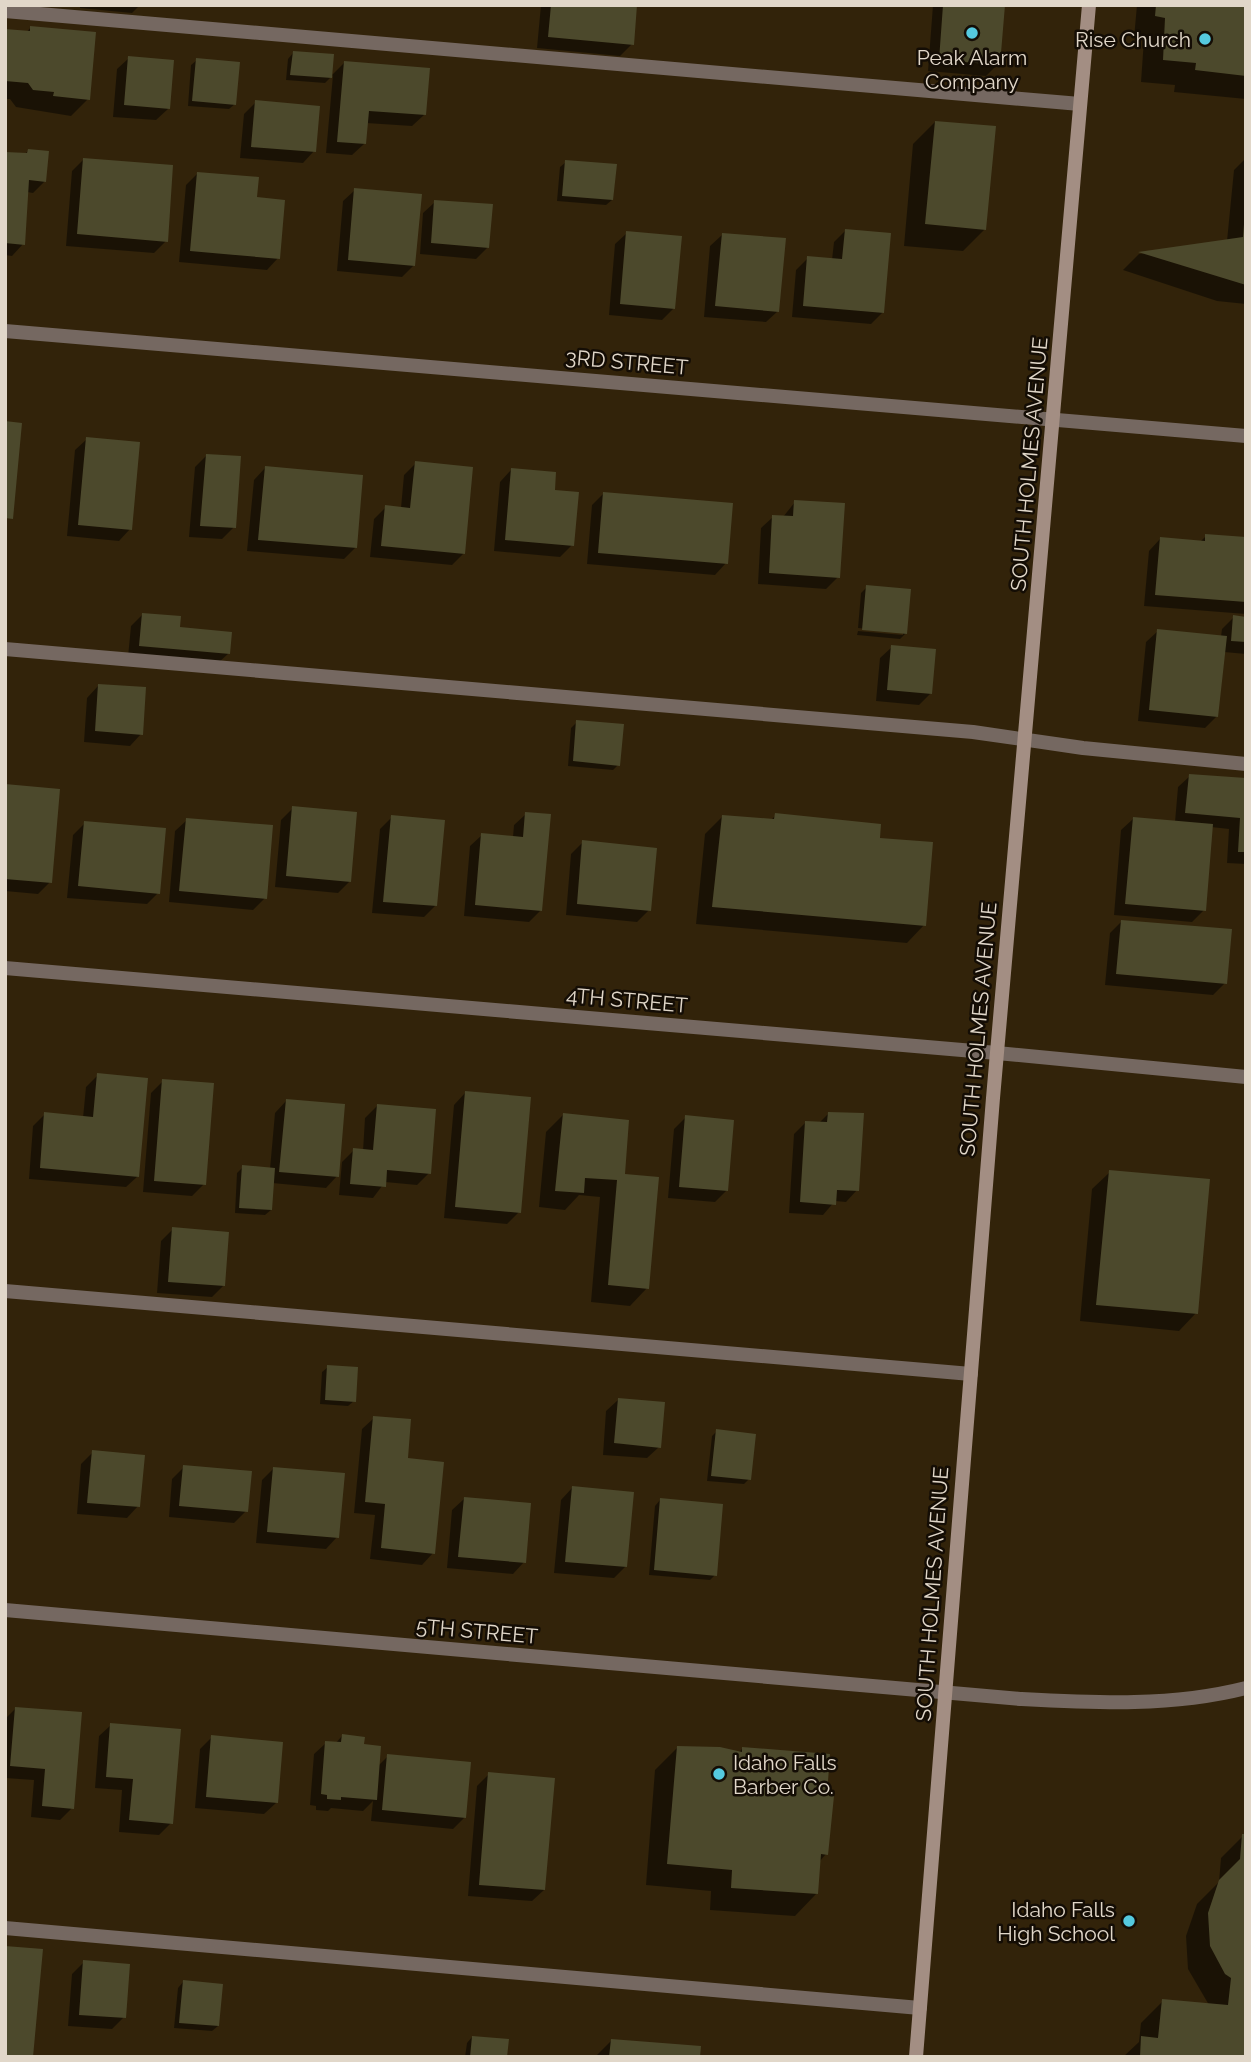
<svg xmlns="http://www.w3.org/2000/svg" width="1251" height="2062" font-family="Raleway,sans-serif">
<rect width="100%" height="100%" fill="#32230a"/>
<!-- shadow -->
<path fill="#0007" d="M80 5H140L132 13 80 8Z
M541 5H636L632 44 620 56 537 48Z
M933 5H1003L998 64 986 76 928 71Z
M1137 5H1246V99L1174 92 1175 85 1141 82 1144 39 1134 38Z
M31 27 88 99 71 116 16 107 10 99H5V31L26 33Z
M293 53 331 76 344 63 424 115 412 126 366 123 364 144 352 155 326 153 333 75 325 83 286 80 288 59Z
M129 58 168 109 156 120 113 117 117 69Z
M197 60 235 104 229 109 188 106 191 65Z
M256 102 314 151 303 163 240 158 244 114Z
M935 122 985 229 963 251 904 246 913 144Z
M28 151 45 181 33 193 27 192 23 244 12 256 5 255V154L24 155Z
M1246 158V304L1217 301 1123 270 1139 254 1227 241 1234 170Z
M84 159 166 241 154 253 66 246 72 171Z
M566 162 612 200 606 205 557 201 560 167Z
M197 174 256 199 278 258 267 270 179 262 186 185Z
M355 190 414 265 402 277 337 271 343 201Z
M435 202 488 247 476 259 420 254 423 213Z
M846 230 883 312 871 324 792 317 796 270 808 258 832 260 834 242Z
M627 233 674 308 662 320 609 315 615 244Z
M722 235 778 311 766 322 704 317 710 246Z
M87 439 130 529 119 541 67 536 75 450Z
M206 456 234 527 222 539 189 537 195 467Z
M416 463 464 553 452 565 370 557 374 519 386 507 401 508 404 475Z
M265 468 356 547 344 559 247 551 254 480Z
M511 470 553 492 572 545 560 557 494 551 500 482Z
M604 493 726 563 715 575 587 564 592 505Z
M795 502 838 577 826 589 758 584 761 528 773 517H783Z
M1206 536 1246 539V614L1144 606 1149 551 1160 539 1200 542Z
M867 587 906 633 900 639 857 635 858 631 903 635V632L858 628 861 593Z
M142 615 178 629 229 653 217 664 128 657 131 626Z
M1234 617 1246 618V654L1224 652 1217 716 1205 728 1138 721 1146 642 1158 631 1221 637 1222 629Z
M892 647 931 693 919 705 876 701 880 658Z
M98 686 141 734 130 746 84 742 87 698Z
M577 722 618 765 613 770 568 766 571 728Z
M1190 776 1246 780V864L1227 863 1229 829 1211 827 1204 910 1192 922 1114 915 1121 830 1133 819 1175 822 1178 787Z
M5 786 50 882 38 894 5 891Z
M293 808 350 881 338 893 275 887 281 820Z
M526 814 541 910 529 922 464 916 470 846 482 835 513 837 514 825Z
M776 815 878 840 924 925 907 943 696 924 705 834 722 817 770 821Z
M392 817 435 906 424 917 372 913 380 829Z
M187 820 265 898 253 910 169 902 175 831Z
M85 823 158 893 147 904 67 898 73 835Z
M583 842 649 910 637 922 566 915 571 854Z
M1122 921 1225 983 1213 995 1105 985 1110 933Z
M98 1075 138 1176 126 1187 29 1179 33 1126 45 1114 83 1118 86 1087Z
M163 1081 204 1184 192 1196 143 1192 151 1093Z
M465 1093 519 1212 507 1224 444 1218 454 1105Z
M286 1101 337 1176 326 1188 272 1183 271 1210 265 1215 235 1213 237 1173 243 1167 270 1169 275 1113Z
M377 1106 429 1173 417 1185 385 1182 373 1198 339 1195 342 1162 354 1150 363 1151 365 1118Z
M829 1113 857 1190 846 1202 835 1201 823 1215 789 1213 794 1134 805 1123H819Z
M563 1115 623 1175 647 1288 630 1306 591 1302 600 1197 579 1195 565 1210 539 1207 546 1132Z
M686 1117 727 1190 715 1202 668 1198 674 1129Z
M1110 1172 1196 1313 1179 1331 1080 1321 1092 1189Z
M173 1229 223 1286 212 1297 157 1293 161 1241Z
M328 1367 354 1401 348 1406 320 1404 322 1372Z
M618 1400 659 1447 647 1458 603 1455 606 1411Z
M374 1418 406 1459 433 1553 422 1565 370 1559 375 1515 354 1513 362 1429Z
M717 1431 749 1479 744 1484 707 1481 712 1436Z
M93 1452 138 1506 127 1518 77 1514 81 1464Z
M184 1467 246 1511 234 1523 169 1517 172 1479Z
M274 1468 337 1537 326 1549 256 1543 262 1480Z
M572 1488 626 1566 614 1578 554 1573 561 1500Z
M464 1499 524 1562 513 1574 447 1568 452 1510Z
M660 1500 715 1575 710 1580 649 1575 655 1506Z
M16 1708 72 1808 60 1820 31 1817 34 1780 5 1778V1719Z
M111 1725 171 1823 159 1835 119 1832 122 1790 95 1788 99 1736Z
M342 1736 362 1746 378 1766 388 1756 465 1817 453 1829 371 1821 373 1801 363 1811 331 1808 328 1811 316 1810V1806L310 1805 314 1754 326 1743 335 1744Z
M212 1737 276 1803 264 1814 195 1808 200 1749Z
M677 1748 738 1753 743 1748 825 1796 826 1854 819 1862 817 1893 795 1916 710 1910 711 1891 646 1885 655 1770Z
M489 1774 544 1890 532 1901 468 1896 477 1786Z
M1243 1836 1246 2057H1123L1139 2042 1141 2023 1163 2001 1209 2005 1188 1969 1186 1936 1197 1904 1219 1882 1221 1858Z
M84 1962 124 2017 112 2029 68 2026 72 1974Z
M183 1982 218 2026 212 2031 174 2028 178 1988Z
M472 2037 505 2057H465L467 2043Z
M612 2040 698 2057H595Z"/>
<!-- building -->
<path fill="#4c492c" d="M551 5H637L634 45 548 37Z
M943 5H1005L1000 65 939 60Z
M1156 5H1246V76L1195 70 1196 63 1163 60 1165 18 1155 16Z
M30 26 96 32 90 100 53 96 54 92 33 90 28 83 5 81V29L30 31Z
M293 51 334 54 332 78 290 75Z
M128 56 174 60 170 109 124 105Z
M196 58 240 62 236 105 192 101Z
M344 61 430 68 426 115 369 111 366 144 337 142Z
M255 100 320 106 316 152 251 147Z
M935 121 996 126 986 230 925 224Z
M28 149 49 151 46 182 29 180 25 245 5 243V152L27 153Z
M83 158 173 165 168 242 77 234Z
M565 160 617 164 613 200 562 196Z
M197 172 259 177 257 197 285 200 280 259 190 251Z
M354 188 422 194 415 266 348 260Z
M434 200 493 204 489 248 431 243Z
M1244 224 1246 285 1138 252 1243 237Z
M845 229 891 233 884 313 803 306 807 256 842 259Z
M626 231 682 236 675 309 620 304Z
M722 233 786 238 779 312 715 306Z
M5 421 22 423 13 519 5 518Z
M86 437 140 442 132 530 78 525Z
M206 454 241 456 236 528 200 526Z
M415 461 473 467 465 554 381 546 385 505 410 508Z
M265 466 363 475 357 548 258 540Z
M511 468 556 472 555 490 579 492 574 546 505 540Z
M603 492 733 503 728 564 598 553Z
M794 500 845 503 840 578 769 573 772 515 793 516Z
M1205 534 1246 537V602L1155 595 1160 537 1205 541Z
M866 585 911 589 907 634 862 630Z
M142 613 181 616 180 627 232 632 230 654 139 646Z
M1233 615 1246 617V642L1231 641Z
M1157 629 1227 636 1218 717 1149 710Z
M891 645 936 649 932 694 887 690Z
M98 684 146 687 143 735 95 731Z
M576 720 624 724 620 766 573 761Z
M1189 774 1246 778V852H1238L1240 818 1185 813Z
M5 784 60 789 52 883 5 879Z
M292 806 357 812 351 882 286 876Z
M525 812 551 814 542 911 475 905 481 833 523 837Z
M775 813 881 824 880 838 933 842 926 926 712 907 722 815 774 819Z
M391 815 445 820 437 906 383 902Z
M1133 817 1213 824 1206 911 1125 904Z
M186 818 273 825 267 899 179 891Z
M84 821 166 828 160 894 78 886Z
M582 840 657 848 651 911 577 904Z
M1121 920 1232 929 1227 984 1116 974Z
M97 1073 148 1078 139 1177 40 1168 44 1112 93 1117Z
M162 1079 214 1083 206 1185 154 1181Z
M465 1091 531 1097 521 1213 455 1207Z
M286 1099 345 1104 339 1177 279 1172Z
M377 1104 436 1109 431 1174 387 1170 386 1187 350 1184 353 1148 373 1150Z
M828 1112 864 1113 859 1191 837 1190 836 1205 800 1202 805 1121 827 1122Z
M563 1113 629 1120 625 1174 659 1177 649 1289 608 1285 617 1180 585 1178 584 1193 555 1191Z
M685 1115 734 1120 728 1191 679 1187Z
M242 1165 275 1168 272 1210 239 1208Z
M1109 1170 1210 1179 1198 1314 1096 1305Z
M172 1227 229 1232 225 1286 168 1282Z
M327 1365 358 1367 356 1402 325 1400Z
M618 1398 665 1402 661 1448 614 1443Z
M373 1416 411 1419 408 1458 444 1462 435 1554 381 1548 385 1504 365 1502Z
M716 1429 756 1434 751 1480 711 1476Z
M92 1450 145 1455 140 1507 87 1503Z
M183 1465 252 1471 248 1512 179 1506Z
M273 1467 345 1473 339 1538 267 1532Z
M572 1486 634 1492 627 1567 565 1562Z
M464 1497 531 1503 526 1563 458 1557Z
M660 1498 723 1504 717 1576 654 1570Z
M15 1707 82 1712 74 1809 42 1806 45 1769 10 1766Z
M110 1723 181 1729 173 1824 129 1820 133 1779 106 1777Z
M342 1734 365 1737 364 1744 381 1746 377 1800 341 1797V1800L327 1799V1795L321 1794 325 1741 341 1742Z
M211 1735 283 1742 278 1803 206 1797Z
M677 1746 720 1747 742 1752V1747L830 1754 827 1795 834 1796 828 1855 821 1854 818 1894 731 1888 732 1870 667 1864Z
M387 1754 471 1762 466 1818 382 1810Z
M488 1772 555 1778 545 1890 479 1885Z
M1242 1834H1246V2057H1140L1141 2036 1158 2038 1162 1999 1228 2005 1231 1978 1225 1974 1210 1946 1208 1913 1219 1880 1240 1859Z
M5 1946 43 1949 33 2057H5Z
M83 1960 130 1964 126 2018 79 2015Z
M183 1980 223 1984 219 2026 179 2023Z
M472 2036 509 2039 507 2057H470Z
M611 2039 701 2046 700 2057H609Z"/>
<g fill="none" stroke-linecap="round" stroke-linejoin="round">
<!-- service -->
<path stroke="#756861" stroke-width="14" d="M5 11 1080 104
M5 649 973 732 1083 748 1246 764
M5 1291 971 1374
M5 1928 920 2008"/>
<!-- minor -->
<path stroke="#756861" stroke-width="14" d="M5 331 1246 436
M5 968 997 1053 1246 1077"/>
<!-- tertiary -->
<path stroke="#756861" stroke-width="14" d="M5 1610 1020 1699C1097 1703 1171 1707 1246 1688"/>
<!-- secondary -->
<path stroke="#a38e83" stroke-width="14" d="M916 2057 993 1098 1089 5"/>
</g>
<!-- markers -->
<g fill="#55cadf" stroke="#140d05" stroke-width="2.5">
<circle cx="972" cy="33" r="7"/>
<circle cx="1205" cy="39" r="7"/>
<circle cx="719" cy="1774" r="7"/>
<circle cx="1129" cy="1921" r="7"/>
</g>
<g text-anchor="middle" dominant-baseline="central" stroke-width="5" stroke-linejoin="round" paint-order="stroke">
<!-- poi labels -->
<g font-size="21" fill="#e1d7c9" stroke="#140d05" text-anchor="end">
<text x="1191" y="39">Rise Church</text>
<text x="972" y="57" text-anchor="middle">Peak Alarm<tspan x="972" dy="24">Company</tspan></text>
<text x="733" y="1762" text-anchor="start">Idaho Falls<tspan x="733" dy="24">Barber Co.</tspan></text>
<text x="1115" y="1909">Idaho Falls<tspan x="1115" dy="24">High School</tspan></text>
</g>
<!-- street labels -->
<g font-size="21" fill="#e1d7c9" stroke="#140d05">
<text transform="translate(627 362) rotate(5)">3RD STREET</text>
<text transform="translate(1029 464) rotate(-85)">SOUTH HOLMES AVENUE</text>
<text transform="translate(627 1000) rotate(5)">4TH STREET</text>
<text transform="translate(978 1029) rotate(-85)">SOUTH HOLMES AVENUE</text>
<text transform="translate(932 1594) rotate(-86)">SOUTH HOLMES AVENUE</text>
<text transform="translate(477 1631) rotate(5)">5TH STREET</text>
</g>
</g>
<!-- border -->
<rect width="1251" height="2062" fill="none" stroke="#e1d7c9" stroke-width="14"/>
</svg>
